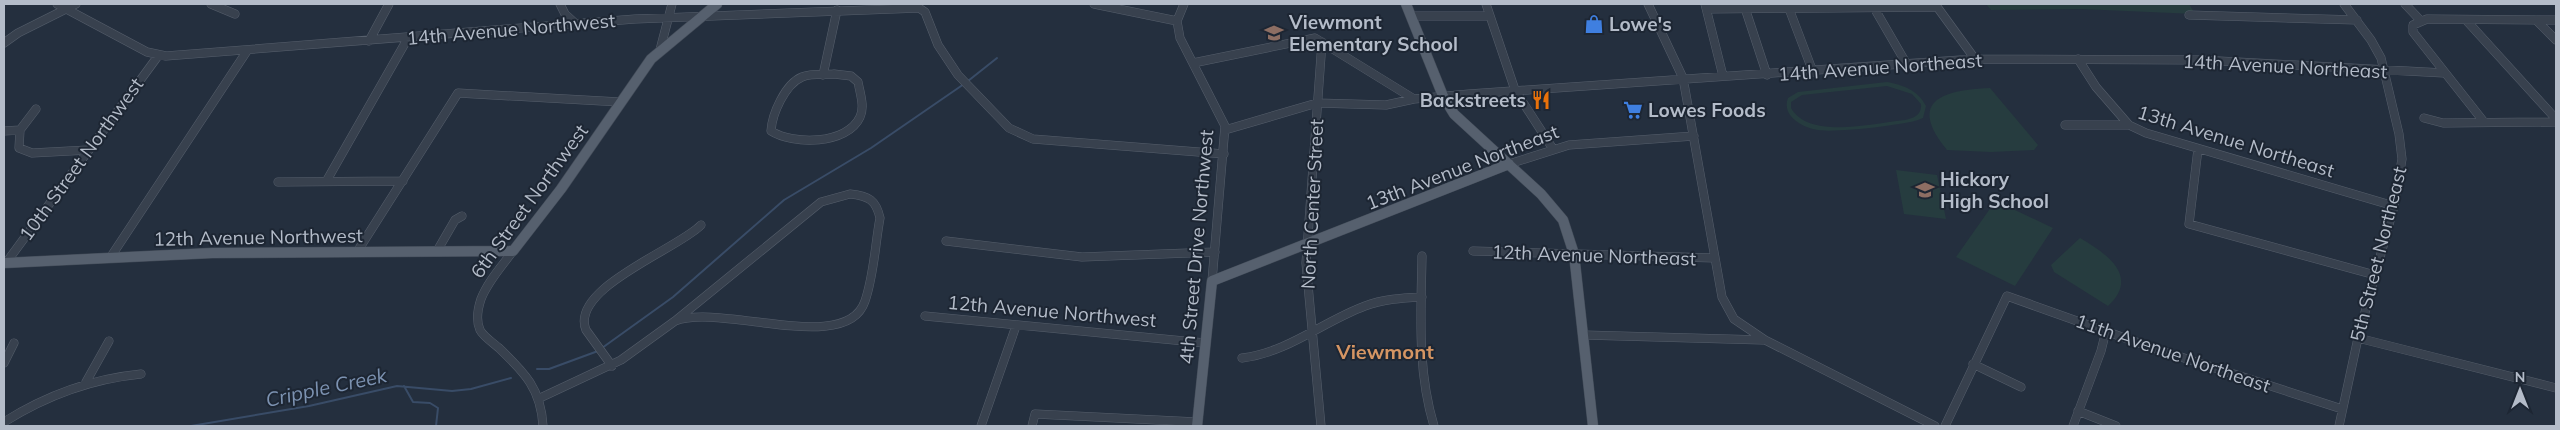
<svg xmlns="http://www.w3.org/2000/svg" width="2560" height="430" font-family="Mulish,sans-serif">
<rect width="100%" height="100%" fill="#242f3e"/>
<!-- green -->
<path fill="#263c3f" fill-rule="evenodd" d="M1986 4H2189L2195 14 2081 9 1991 10Z
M1887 82C1903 85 1918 90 1926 106L1923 118C1911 125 1833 133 1818 130 1803 128 1781 116 1788 98L1798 92ZM1887 86 1912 94 1921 104C1922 115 1914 118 1905 120 1874 123 1809 140 1791 108V102L1802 95Z
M1990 88 2038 145 2034 150 1991 152 1947 150C1906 100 1944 90 1990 88Z
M1896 170 1937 175 1946 219 1904 214Z
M1994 203H2000L2053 228 2015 286 1956 257Z
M2080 238C2107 254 2140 276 2108 306L2054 272 2051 265Z"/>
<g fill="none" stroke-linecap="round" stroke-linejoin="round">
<!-- stream -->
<path stroke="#394c67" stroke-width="2" d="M968 81 997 58
M602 348 673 297 784 200 871 148 964 84
M537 369H549L598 351
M404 386 413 402 430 403 438 408 436 426
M191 426 309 406 397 386 452 391 471 389 511 378"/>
<!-- minor casing -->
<g stroke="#565f6c" stroke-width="9">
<path id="minor" d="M57 4 147 52 166 56 635 19 919 8 925 12 938 45 958 75 1009 128 1033 139 1224 154
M211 4 235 14
M560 4 565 14 576 24
M1094 4 1177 21
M1184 4 1177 21 1180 38 1225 126 1212 281
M1486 4 1515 90 1553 149
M1648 4 1683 78 1722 297 1734 319 1765 340 1935 426
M1705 4 1723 76
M1935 4 1975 59
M2405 4 2420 20
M1788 6 1813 72
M1873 6 1906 63
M1745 8 1767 75
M1707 9 1937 7
M2189 15 2357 20
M1411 16H1489
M2466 20 2556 119
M2536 20 2556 40
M369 41 389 4
M4 43 18 33 76 4
M660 50 672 4
M2078 59 2096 87 2129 125
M1193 63 1315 38 1414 99
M834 74 851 76 858 82C860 93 865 107 860 117 847 145 793 145 771 131 772 114 785 84 802 77 812 73 824 75 834 74Z
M823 75 837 10
M36 109 20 130 19 148 32 153 88 150
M2424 118 2443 123 2556 122
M2484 122 2413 32V25L2427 19 2556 20
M2065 125H2129L2146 133 2394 206
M1225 130 1317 103 1386 105 1414 99 1469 94 1975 59 2201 60 2444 73
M4 131 20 130
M2198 149 2189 224 2375 275
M1509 164 1569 145 1694 136
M327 180 408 38
M278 182 403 181
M850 194C869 196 876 200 880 218 875 245 874 275 865 301 847 356 722 303 675 321L821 202Z
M946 241 1082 257 1215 252
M437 251 455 220 462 216
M513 251C502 266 488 281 481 299 478 308 476 321 480 330 483 336 493 343 499 348 525 373 541 389 543 426
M1473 251 1715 258
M357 252 458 93 620 102
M1422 256C1421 313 1417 370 1434 426
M110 258 247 51
M6 263 158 56
M925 316 1205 343
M1584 335 1763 340
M2358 338 2556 388
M1242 358C1289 352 1322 322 1365 306 1383 299 1403 298 1422 297
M4 363 14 343
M1973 364 2021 387
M612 366 586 330C569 288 680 248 701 225
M86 382 109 341
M540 398 621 360 675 321
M2078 411 2116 426
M4 422C47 395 90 379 141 374
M981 426 1016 326
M1032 426 1035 414 1197 422
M1321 426 1306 263 1322 42
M1945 426 2007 296 2153 348 2342 409
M2073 426 2101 351 2106 331
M2339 426 2358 338 2394 206 2402 159 2399 134 2381 58 2371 40 2344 4"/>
</g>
<!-- major casing -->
<g stroke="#414a57" stroke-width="11">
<path id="major" d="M1406 4 1443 96 1454 114 1541 194 1563 220 1574 254 1593 426
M4 263 212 253 513 251 561 189 651 59 717 4
M1197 426 1212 281 1509 164"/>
</g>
<!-- minor -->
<use href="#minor" stroke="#38414e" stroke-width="8"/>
<!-- major -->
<use href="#major" stroke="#56606e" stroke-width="10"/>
</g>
<!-- icons -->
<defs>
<g id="shop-bare" transform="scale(1.5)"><path d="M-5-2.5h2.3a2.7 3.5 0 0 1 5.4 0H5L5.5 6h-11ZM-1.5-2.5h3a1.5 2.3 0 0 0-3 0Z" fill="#3f7fe0" stroke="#1d2633" stroke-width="2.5" paint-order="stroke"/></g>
<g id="school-bare" transform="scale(1.5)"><path d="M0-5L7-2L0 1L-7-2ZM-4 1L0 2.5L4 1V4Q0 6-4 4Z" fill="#8d6e63" stroke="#1d2633" stroke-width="2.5" paint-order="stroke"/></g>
<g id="restaurant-bare" transform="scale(1.5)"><path d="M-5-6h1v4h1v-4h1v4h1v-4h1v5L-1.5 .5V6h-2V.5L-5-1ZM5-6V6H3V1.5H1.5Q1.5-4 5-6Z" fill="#e8710a" stroke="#1d2633" stroke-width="2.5" paint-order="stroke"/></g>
<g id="supermarket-bare" transform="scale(1.5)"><path d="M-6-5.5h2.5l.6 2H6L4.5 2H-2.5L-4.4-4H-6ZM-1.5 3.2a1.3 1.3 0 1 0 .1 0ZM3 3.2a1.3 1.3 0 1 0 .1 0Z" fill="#3f7fe0" stroke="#1d2633" stroke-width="2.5" paint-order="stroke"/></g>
</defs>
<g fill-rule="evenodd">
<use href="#shop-bare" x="1594" y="24"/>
<use href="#school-bare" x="1274" y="33"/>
<use href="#restaurant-bare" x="1541" y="100"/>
<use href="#supermarket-bare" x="1633" y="110"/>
<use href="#school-bare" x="1925" y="190"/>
</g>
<g text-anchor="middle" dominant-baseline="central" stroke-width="4" stroke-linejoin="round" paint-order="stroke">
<!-- poi labels -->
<g font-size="19" font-weight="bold" fill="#b4bcc9" stroke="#1d2633" text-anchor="start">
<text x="1289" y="22">Viewmont<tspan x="1289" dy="22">Elementary School</tspan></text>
<text x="1609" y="24">Lowe's</text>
<text x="1526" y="100" text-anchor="end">Backstreets</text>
<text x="1648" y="110">Lowes Foods</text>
<text x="1940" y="179">Hickory<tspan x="1940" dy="22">High School</tspan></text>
</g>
<!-- street labels -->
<g font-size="19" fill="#b4bcc9" stroke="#1d2633">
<text transform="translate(511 29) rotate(-5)">14th Avenue Northwest</text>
<text transform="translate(2285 66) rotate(3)">14th Avenue Northeast</text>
<text transform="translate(1880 67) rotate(-4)">14th Avenue Northeast</text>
<text transform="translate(2236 141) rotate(17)">13th Avenue Northeast</text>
<text transform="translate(81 159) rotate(-54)">10th Street Northwest</text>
<text transform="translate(1462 167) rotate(-21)">13th Avenue Northeast</text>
<text transform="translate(529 201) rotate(-54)">6th Street Northwest</text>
<text transform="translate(1312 204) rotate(-87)">North Center Street</text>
<text transform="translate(258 237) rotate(-1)">12th Avenue Northwest</text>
<text transform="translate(1196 247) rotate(-85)">4th Street Drive Northwest</text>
<text transform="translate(2378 254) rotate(-76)">5th Street Northeast</text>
<text transform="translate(1594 255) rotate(2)">12th Avenue Northeast</text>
<text transform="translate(1052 311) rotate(5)">12th Avenue Northwest</text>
<text transform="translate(2173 353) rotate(19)">11th Avenue Northeast</text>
</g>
<!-- neighbourhood labels -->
<g font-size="20" font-weight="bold" fill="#d59563" stroke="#1d2633">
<text x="1385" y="351">Viewmont</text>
</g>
<!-- water labels -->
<g font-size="20" font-style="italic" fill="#7c92b1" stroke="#1d2633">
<text transform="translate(326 387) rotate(-12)">Cripple Creek</text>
</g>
</g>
<!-- border -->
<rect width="2560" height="430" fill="none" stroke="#b4bcc9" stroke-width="10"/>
<!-- north arrow -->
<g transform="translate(2520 390)" stroke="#1d2633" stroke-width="4" paint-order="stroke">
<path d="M0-4L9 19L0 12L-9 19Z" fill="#b4bcc9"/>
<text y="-8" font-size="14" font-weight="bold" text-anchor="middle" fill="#b4bcc9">N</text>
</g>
</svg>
